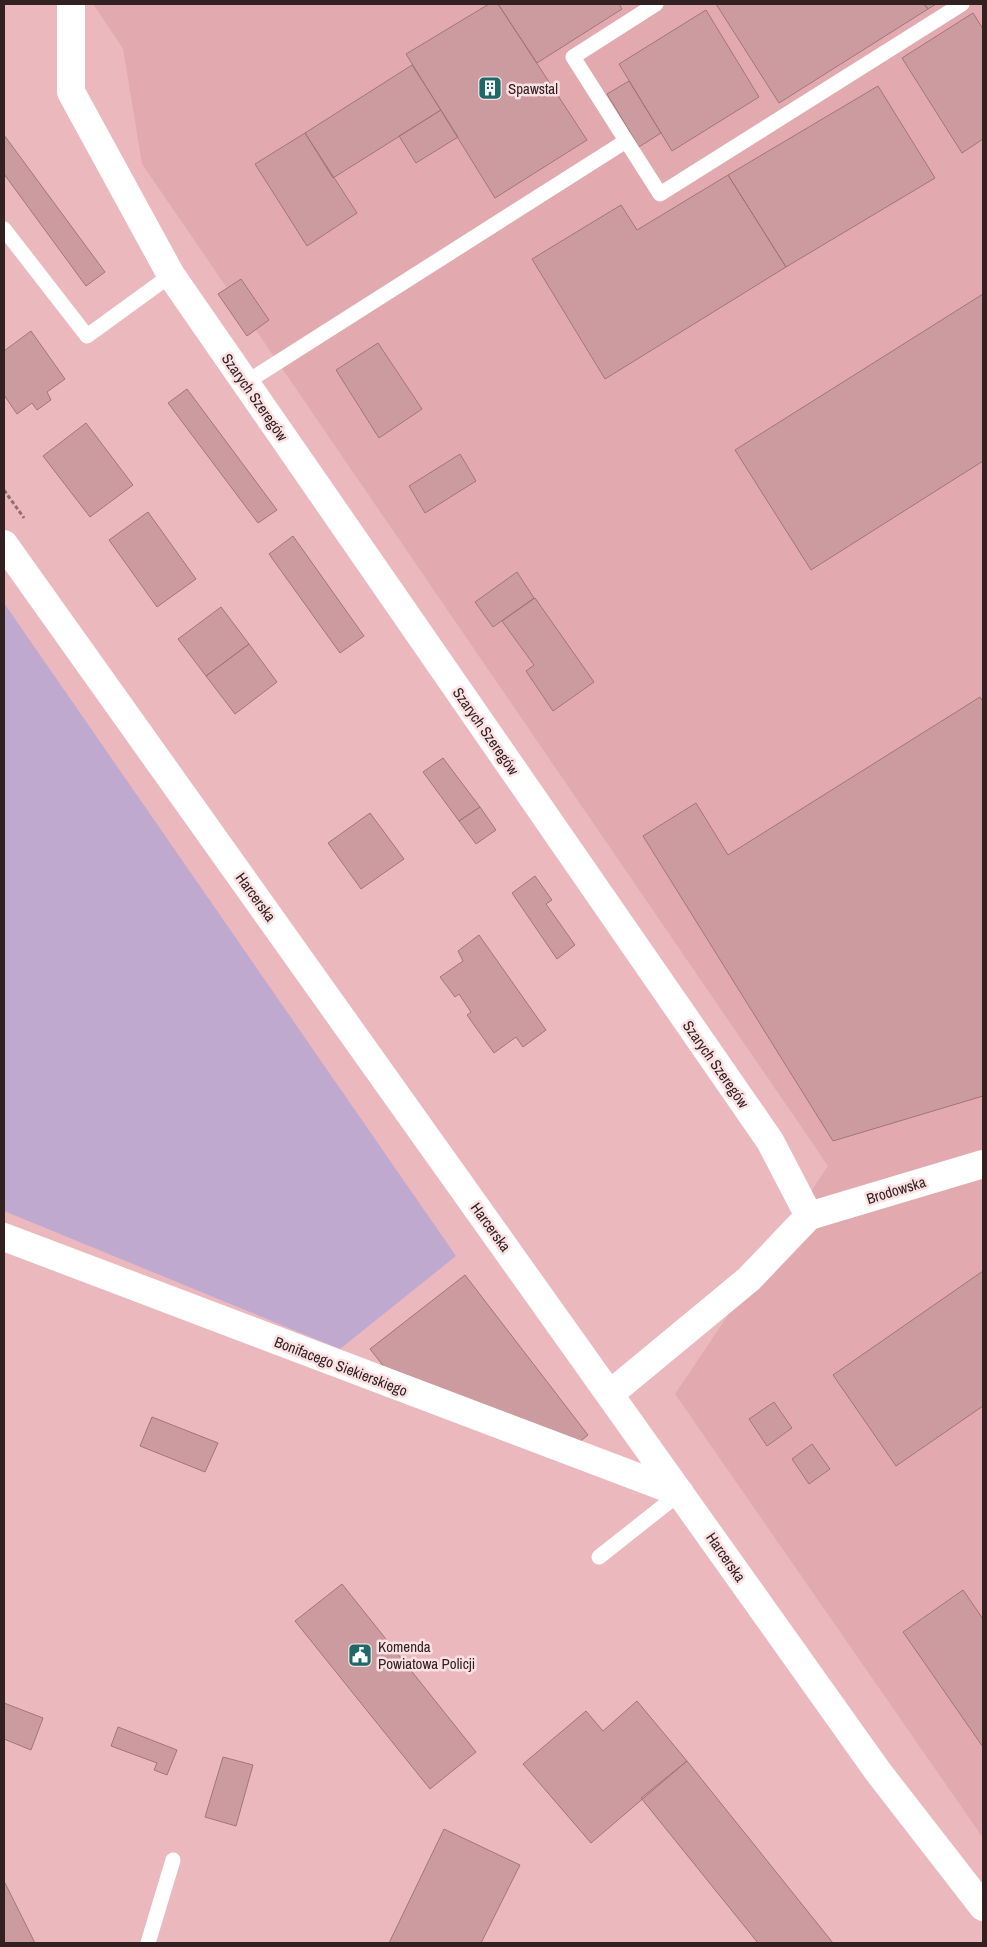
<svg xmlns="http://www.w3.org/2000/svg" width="987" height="1947" font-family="'Archivo Narrow',sans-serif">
<rect width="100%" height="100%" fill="#ebb9bd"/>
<!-- built -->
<path fill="#e2aaaf" d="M93 4H983V1838L675 1394 828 1166 142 164 123 49Z"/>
<!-- green -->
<path fill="#c0a9cf" d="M4 603 456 1256 340 1349 4 1211Z"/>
<!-- building -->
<path fill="#cb9b9f" stroke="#a27579" d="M489 4H498L587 140 495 198 406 54Z
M498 4H619L622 9 537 63Z
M716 4H924L928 9 779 103Z
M924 4H936L928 9Z
M706 10 759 97 672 151 619 64Z
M973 13 983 29V139L962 153 902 58Z
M412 65 441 110 333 178 305 133Z
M629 81 661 133 639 147 607 94Z
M878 86 935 178 786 267 728 175Z
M441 110 458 137 416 163 399 136Z
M305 133 357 213 307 246 255 164Z
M4 135 105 272 86 286 4 174Z
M728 175 786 267 605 379 532 259 621 205 637 230Z
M241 279 269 320 247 336 218 294Z
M983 294V461L811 570 735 450Z
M31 331 65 379 47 392 51 400 37 410 32 403 17 414 4 395V351Z
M378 343 422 409 379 438 336 370Z
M187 389 277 510 258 523 168 403Z
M86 423 133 485 90 517 43 456Z
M460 454 476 481 425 513 409 486Z
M148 512 196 579 157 607 109 540Z
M293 536 364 636 340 653 269 554Z
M517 572 534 598 493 627 475 602Z
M535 598 594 682 553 711 526 671 534 665 502 621Z
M221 607 249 644 206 676 178 639Z
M249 644 277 682 235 714 206 676Z
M980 697 983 702V1096L833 1141 643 836 696 803 728 855Z
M443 758 480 807 459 821 423 772Z
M480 807 496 830 476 844 459 821Z
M370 813 404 859 361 889 328 843Z
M535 876 552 900 546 904 575 945 557 959 512 893Z
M479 935 546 1030 523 1047 516 1037 494 1053 467 1015 471 1012 459 994 455 997 440 977 463 961 458 951Z
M983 1271V1406L896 1466 833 1375Z
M465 1275 588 1435 578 1443 385 1368 370 1349Z
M774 1402 792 1428 767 1446 749 1419Z
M152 1417 218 1443 205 1472 140 1446Z
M812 1444 830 1469 809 1484 792 1459Z
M342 1584 476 1752 430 1789 295 1621Z
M963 1590 983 1619V1747L903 1632Z
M637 1701 687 1761 591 1843 523 1764 586 1711 603 1731Z
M4 1703 43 1718 31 1750 4 1739Z
M118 1727 177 1750 167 1775 154 1770 157 1763 111 1746Z
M223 1757 253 1765 236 1826 205 1817Z
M687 1761 833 1943H758L641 1798Z
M444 1829 520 1865 481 1943H389Z
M4 1881 35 1943H4Z"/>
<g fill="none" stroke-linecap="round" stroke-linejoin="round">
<!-- path -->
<path stroke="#906e71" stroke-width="3" stroke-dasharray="4 2.5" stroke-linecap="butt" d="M4 490 24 518"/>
<!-- lane -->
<path stroke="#fff" stroke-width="15" d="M656 4 573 57 660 194 962 4
M4 229 87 336 171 275
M245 383 626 141
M599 1557 680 1493
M148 1943 173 1860"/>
<!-- street -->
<path stroke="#fff" stroke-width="28" d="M71 4V92L171 275 770 1141 809 1216
M4 1237 680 1493
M610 1394 749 1279 809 1216 983 1164"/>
<!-- secondary -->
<path stroke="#fff" stroke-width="28" d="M4 544 879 1773 983 1907"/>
</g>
<!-- icons -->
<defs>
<g id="building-square" transform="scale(1.25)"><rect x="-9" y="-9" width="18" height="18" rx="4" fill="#1c6967" stroke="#fbe1e3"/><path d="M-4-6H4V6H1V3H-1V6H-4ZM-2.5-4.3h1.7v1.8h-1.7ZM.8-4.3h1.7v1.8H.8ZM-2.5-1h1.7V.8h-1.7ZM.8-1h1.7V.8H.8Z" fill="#fff"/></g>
<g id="civic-square" transform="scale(1.25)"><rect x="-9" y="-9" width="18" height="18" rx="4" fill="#1c6967" stroke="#fbe1e3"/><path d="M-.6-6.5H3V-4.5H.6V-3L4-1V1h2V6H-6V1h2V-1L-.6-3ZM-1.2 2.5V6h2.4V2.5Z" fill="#fff"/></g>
</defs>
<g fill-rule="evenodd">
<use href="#building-square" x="490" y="88"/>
<use href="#civic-square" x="360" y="1655"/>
</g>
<g text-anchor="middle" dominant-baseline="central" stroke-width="5" stroke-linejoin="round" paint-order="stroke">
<!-- poi labels -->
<g font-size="15" fill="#332122" stroke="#fbe1e3" text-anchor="start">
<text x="508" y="88">Spawstal</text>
<text x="378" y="1646">Komenda<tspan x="378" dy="17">Powiatowa Policji</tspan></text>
</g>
<!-- street labels -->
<g font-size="15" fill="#332122" stroke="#fbe1e3">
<text transform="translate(255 397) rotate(55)">Szarych Szeregów</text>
<text transform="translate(486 731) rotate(55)">Szarych Szeregów</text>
<text transform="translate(256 897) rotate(54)">Harcerska</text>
<text transform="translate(716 1064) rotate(55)">Szarych Szeregów</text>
<text transform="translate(896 1190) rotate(-17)">Brodowska</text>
<text transform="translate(491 1227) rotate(54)">Harcerska</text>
<text transform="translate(341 1366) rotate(21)">Bonifacego Siekierskiego</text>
<text transform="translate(726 1557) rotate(55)">Harcerska</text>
</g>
</g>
<!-- border -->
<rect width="987" height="1947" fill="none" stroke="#332122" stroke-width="10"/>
</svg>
